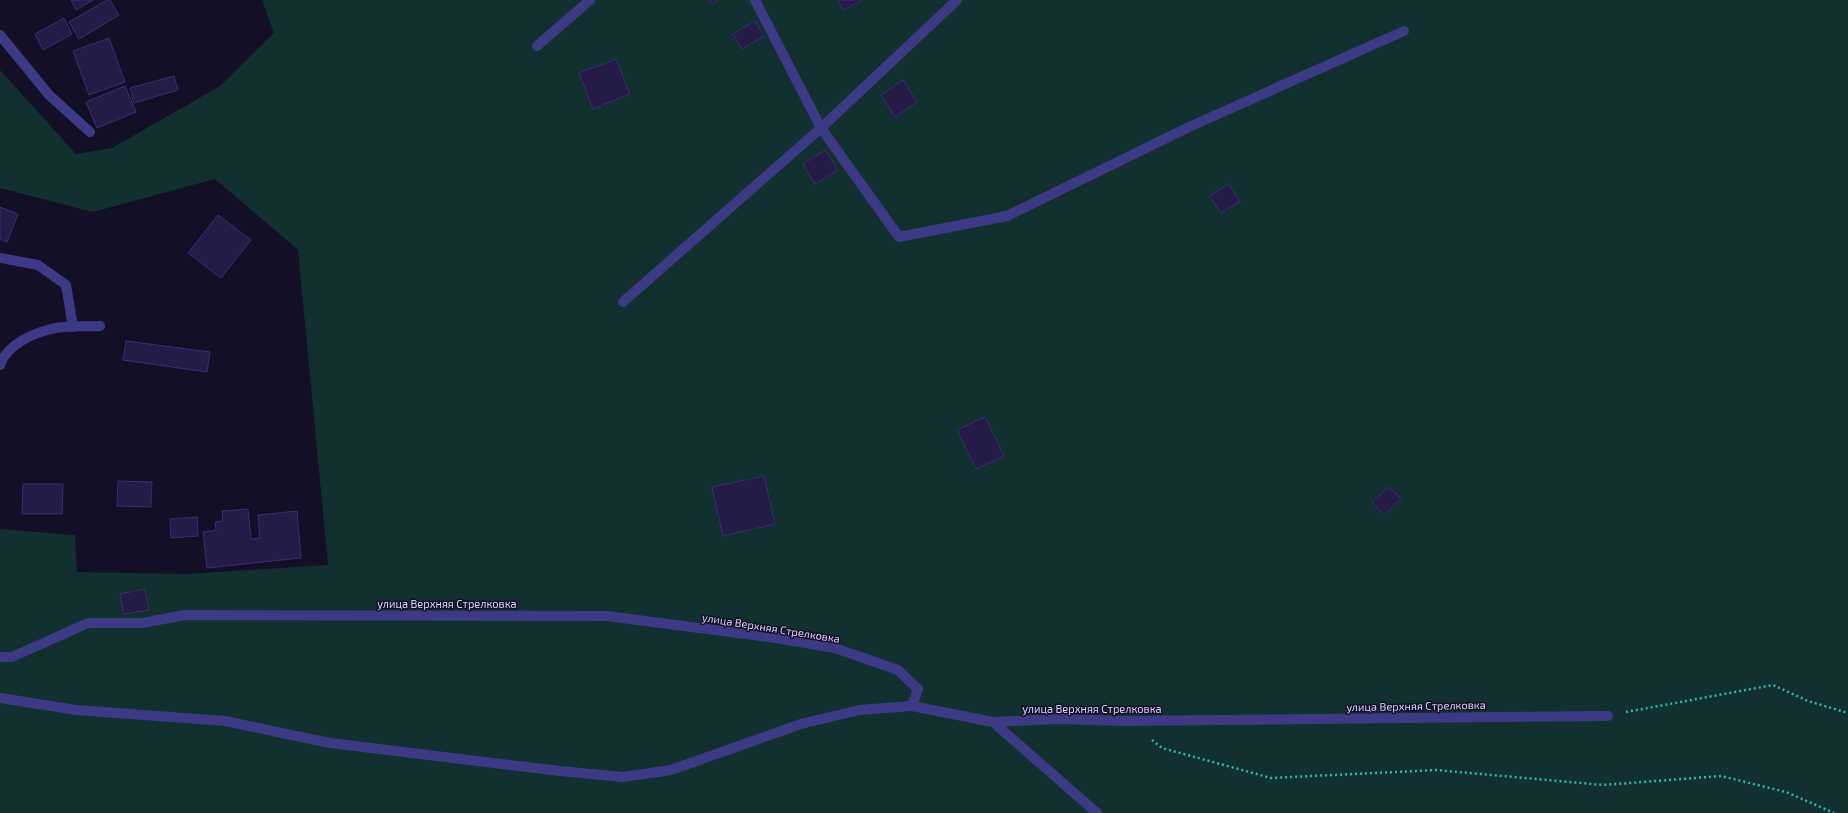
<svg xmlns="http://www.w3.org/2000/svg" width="1848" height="813" font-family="'Exo 2',sans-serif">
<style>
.green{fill:#12302f}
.building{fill:#241b47;stroke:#3b2d73}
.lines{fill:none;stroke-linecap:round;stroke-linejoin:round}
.path{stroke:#2fb8b0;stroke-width:2.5;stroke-dasharray:2 3;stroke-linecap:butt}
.lane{stroke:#3d3a85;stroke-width:10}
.street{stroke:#3d3a85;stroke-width:10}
.labels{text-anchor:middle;stroke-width:3;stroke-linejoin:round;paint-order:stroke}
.street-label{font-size:11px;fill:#d9d4ff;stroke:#130f26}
</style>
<rect width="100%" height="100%" fill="#130f26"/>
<path class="green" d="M 262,0 L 1848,0 L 1848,813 L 0,813 L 0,529 L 75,535 L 77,572 L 187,574 L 328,565 L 298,250 L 215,179 L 93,212 L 0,188 L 0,70 L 76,154 L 112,148 L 220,86 L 274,33 Z"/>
<g class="building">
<path d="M 71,0 L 93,0 L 76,10 Z"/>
<path d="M 107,0 L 110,0 L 119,15 L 79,39 L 69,22 Z"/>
<path d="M 709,0 L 719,0 L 711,4 Z"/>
<path d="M 838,0 L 863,0 L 843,10 Z"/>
<path d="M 64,18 L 72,34 L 43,50 L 35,34 Z"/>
<path d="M 755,21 L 764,36 L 742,49 L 733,34 Z"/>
<path d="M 109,38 L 125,82 L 89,95 L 73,51 Z"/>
<path d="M 616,59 L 630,94 L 593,109 L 579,73 Z"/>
<path d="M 174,76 L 178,90 L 134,103 L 130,88 Z"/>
<path d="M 903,80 L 917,102 L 895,117 L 881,95 Z"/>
<path d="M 125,86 L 136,112 L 97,128 L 86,102 Z"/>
<path d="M 825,150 L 838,170 L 815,184 L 803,164 Z"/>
<path d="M 1228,184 L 1240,201 L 1221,213 L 1210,196 Z"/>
<path d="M 0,207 L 18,214 L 7,242 L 0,239 Z"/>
<path d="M 218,215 L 251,240 L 221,278 L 188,253 Z"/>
<path d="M 126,341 L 210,352 L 207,372 L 123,360 Z"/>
<path d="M 985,417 L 1004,456 L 976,469 L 957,430 Z"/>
<path d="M 764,476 L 775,524 L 723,536 L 712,487 Z"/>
<path d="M 118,481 L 152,482 L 151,507 L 117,506 Z"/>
<path d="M 23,484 L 63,484 L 62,514 L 22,514 Z"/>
<path d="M 1389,487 L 1401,499 L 1384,515 L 1372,502 Z"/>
<path d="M 248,509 L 251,539 L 260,538 L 258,515 L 297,511 L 301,558 L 207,568 L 203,532 L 216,530 L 215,522 L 223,521 L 222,511 Z"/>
<path d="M 197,517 L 198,536 L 171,538 L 170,519 Z"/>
<path d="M 145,589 L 149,610 L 124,614 L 120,594 Z"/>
</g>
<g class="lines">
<g class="path">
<path d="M 1626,712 L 1773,685 L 1808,701 L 1848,713"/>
<path d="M 1152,740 L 1162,748 L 1271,778 L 1436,770 L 1603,785 L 1721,776 L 1786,792 L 1834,813"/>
</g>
<g class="lane">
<path d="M 537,46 L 590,0"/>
<path d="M 821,128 L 899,237 L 1007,216 L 1189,127 L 1404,31"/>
<path d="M 0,258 L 38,265 L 66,285 L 73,327"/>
<path d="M 623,302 L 821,128 L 957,0"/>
<path d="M 0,365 C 7,345 31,334 51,329 C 66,325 85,327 100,326"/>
<path d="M 993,722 L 1097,813"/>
</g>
<g class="street">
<path d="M 755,0 L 821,128"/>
<path d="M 0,35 L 49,95 L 90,132"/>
<path d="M 0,657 L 12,657 L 88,623 L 142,623 L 185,615 L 607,616 L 776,638 L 835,648 L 898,670 L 918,689 L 912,706 L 993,722 L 1057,719 L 1124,721 L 1608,716"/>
<path d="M 0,698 L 76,710 L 225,721 L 330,743 L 560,771 L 623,777 L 671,770 L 801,724 L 859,710 L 912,706"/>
</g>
</g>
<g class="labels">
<g class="street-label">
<text x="447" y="608">улица Верхняя Стрелковка</text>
<text transform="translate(771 628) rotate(9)" y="4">улица Верхняя Стрелковка</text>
<text transform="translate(1416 706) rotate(-1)" y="4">улица Верхняя Стрелковка</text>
<text x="1092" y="713">улица Верхняя Стрелковка</text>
</g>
</g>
</svg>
